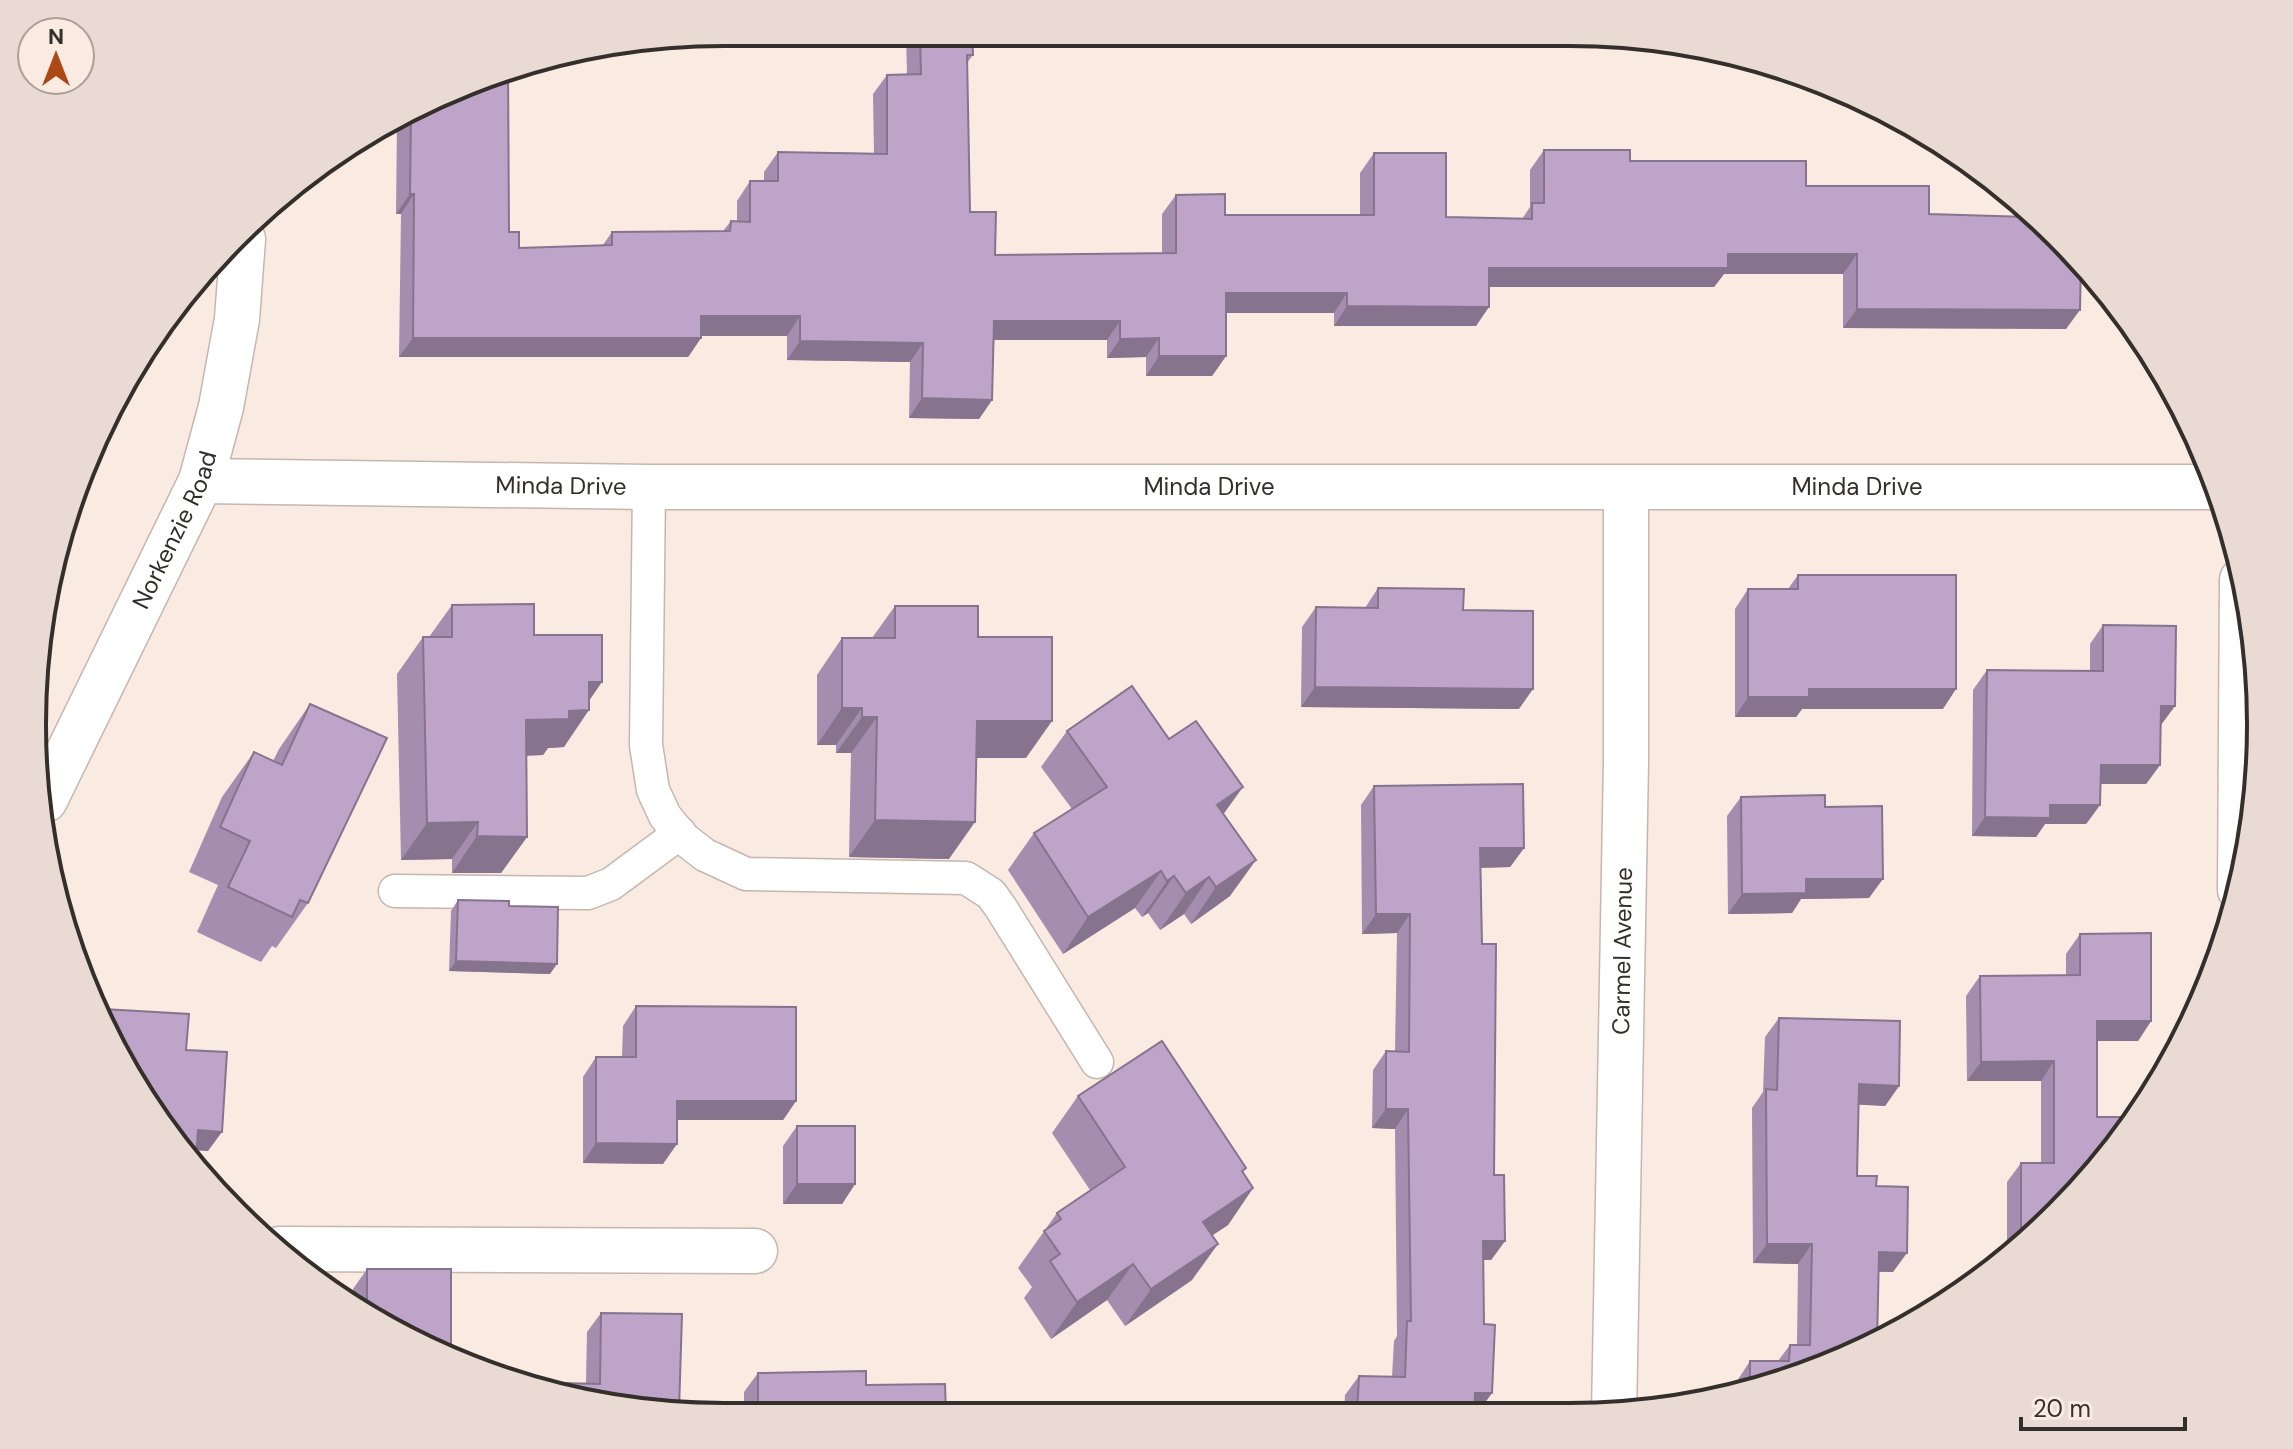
<svg xmlns="http://www.w3.org/2000/svg" width="2293" height="1449" font-family="'DM Sans',sans-serif">
<style>
.lines{fill:none;stroke-linecap:round;stroke-linejoin:round}
.service-casing{stroke:#c5b6af;stroke-width:35}
.minor-casing{stroke:#c5b6af;stroke-width:47}
.tertiary-casing{stroke:#c5b6af;stroke-width:47}
.service{stroke:#fff;stroke-width:32}
.minor{stroke:#fff;stroke-width:44}
.tertiary{stroke:#fff;stroke-width:44}
.wall{fill:#a48dae}
.shaded-wall{fill:#86738d}
.building{fill:#bfa4ca;stroke:#86738d;stroke-width:2}
.labels{text-anchor:middle;stroke-width:6;stroke-linejoin:round;paint-order:stroke}
.street-label{font-size:24px;fill:#352f2c;stroke:#f9eae2}
.rim{fill:none;stroke:#352f2c;stroke-width:4}
</style>
<rect width="100%" height="100%" fill="#f9eae2"/>
<g class="lines">
<g class="service-casing">
<g id="service">
<path d="M 649,487 L 646,745 L 653,790 L 665,816 L 683,838 L 705,855 L 746,874 L 966,878 L 991,894 L 1001,908 L 1097,1062"/>
<path d="M 395,891 L 588,893 L 611,884 L 680,833"/>
</g>
</g>
<g class="minor-casing">
<g id="minor">
<path id="s1" d="M 201,481 L 649,487 L 2217,487"/>
<path d="M 2240,890 L 2242,580"/>
<path d="M 279,1249 L 755,1251"/>
<path id="s2" d="M 1614,1415 L 1626,762 L 1626,488"/>
</g>
</g>
<g class="tertiary-casing">
<g id="tertiary">
<path id="s3" d="M 45,800 L 201,481 L 221,407 L 237,319 L 243,239"/>
</g>
</g>
<use href="#service" class="service"/>
<use href="#minor" class="minor"/>
<use href="#tertiary" class="tertiary"/>
</g>
<g class="wall">
<path d="M 906,33 L 972,34 L 973,55 L 967,63 L 970,212 L 995,255 L 1162,253 L 1162,214 L 1176,195 L 1225,215 L 1360,215 L 1360,173 L 1374,153 L 1446,217 L 1522,219 L 1530,207 L 1530,170 L 1544,150 L 1806,186 L 1929,214 L 2021,217 L 2026,209 L 2081,260 L 2066,329 L 1843,328 L 1843,274 L 1724,274 L 1714,287 L 1489,287 L 1476,326 L 1334,326 L 1334,313 L 1226,313 L 1226,356 L 1212,376 L 1146,376 L 1146,357 L 1107,358 L 1107,340 L 994,340 L 992,400 L 979,419 L 909,418 L 910,362 L 787,360 L 787,336 L 701,336 L 701,338 L 688,357 L 399,357 L 401,214 L 396,214 L 397,120 L 502,69 L 509,232 L 519,248 L 603,245 L 612,232 L 723,231 L 731,221 L 737,221 L 737,201 L 750,181 L 764,181 L 764,172 L 778,152 L 874,153 L 873,94 L 887,75 L 907,74 Z"/>
<path d="M 1798,575 L 1943,709 L 1802,709 L 1796,717 L 1735,717 L 1735,609 L 1748,589 L 1788,589 Z"/>
<path d="M 1378,588 L 1463,610 L 1519,709 L 1301,707 L 1302,627 L 1316,607 L 1365,608 Z"/>
<path d="M 452,605 L 534,635 L 589,700 L 564,747 L 548,748 L 543,755 L 526,756 L 527,837 L 501,873 L 452,873 L 452,859 L 401,860 L 397,674 L 423,637 L 429,637 Z"/>
<path d="M 895,606 L 978,637 L 1026,758 L 977,758 L 949,859 L 849,857 L 851,753 L 836,753 L 836,745 L 817,745 L 817,675 L 842,638 L 872,638 Z"/>
<path d="M 2103,625 L 2175,706 L 2160,725 L 2160,765 L 2146,784 L 2100,784 L 2100,805 L 2086,824 L 2045,824 L 2036,837 L 1972,836 L 1973,690 L 1987,670 L 2090,671 L 2090,644 Z"/>
<path d="M 310,704 L 308,903 L 276,948 L 272,946 L 261,962 L 197,932 L 218,885 L 189,872 L 222,797 L 254,752 L 273,761 L 279,749 Z"/>
<path d="M 1067,731 L 1223,814 L 1230,896 L 1191,924 L 1184,914 L 1160,930 L 1148,913 L 1142,917 L 1135,908 L 1063,954 L 1008,870 L 1034,833 L 1072,809 L 1041,767 Z"/>
<path d="M 1374,786 L 1524,848 L 1510,867 L 1481,868 L 1482,944 L 1494,1175 L 1505,1241 L 1491,1260 L 1484,1260 L 1484,1324 L 1492,1393 L 1478,1412 L 1475,1412 L 1474,1415 L 1344,1414 L 1345,1395 L 1359,1376 L 1392,1377 L 1394,1341 L 1397,1336 L 1395,1129 L 1372,1128 L 1373,1070 L 1386,1051 L 1395,1051 L 1397,933 L 1362,934 L 1361,805 Z"/>
<path d="M 1741,797 L 1825,807 L 1869,898 L 1801,899 L 1792,913 L 1728,914 L 1727,816 Z"/>
<path d="M 458,900 L 509,906 L 550,974 L 449,971 L 451,911 Z"/>
<path d="M 2080,934 L 2151,1021 L 2138,1041 L 2097,1041 L 2097,1117 L 2009,1255 L 2007,1255 L 2007,1182 L 2021,1163 L 2041,1163 L 2041,1081 L 1967,1081 L 1966,996 L 1980,976 L 2066,975 L 2066,954 Z"/>
<path d="M 636,1006 L 796,1101 L 783,1120 L 677,1120 L 663,1164 L 583,1163 L 583,1077 L 596,1057 L 622,1057 L 623,1026 Z"/>
<path d="M 1779,1018 L 1899,1086 L 1885,1106 L 1859,1104 L 1857,1176 L 1876,1186 L 1893,1272 L 1879,1272 L 1875,1345 L 1748,1393 L 1737,1395 L 1737,1381 L 1750,1361 L 1778,1361 L 1790,1345 L 1797,1345 L 1798,1264 L 1753,1263 L 1752,1108 L 1763,1092 L 1765,1037 Z"/>
<path d="M 1078,1096 L 1246,1168 L 1243,1172 L 1253,1188 L 1228,1225 L 1212,1235 L 1192,1280 L 1125,1326 L 1107,1300 L 1051,1339 L 1024,1298 L 1032,1287 L 1018,1268 L 1057,1213 L 1090,1190 L 1052,1133 Z"/>
<path d="M 797,1126 L 855,1184 L 842,1204 L 783,1204 L 783,1146 Z"/>
<path d="M 367,1269 L 451,1359 L 353,1303 L 353,1289 Z"/>
<path d="M 601,1313 L 635,1411 L 558,1391 L 563,1383 L 586,1383 L 587,1332 Z"/>
<path d="M 758,1373 L 866,1385 L 946,1412 L 744,1412 L 744,1392 Z"/>
</g>
<g class="shaded-wall">
<path d="M 410,194 L 414,194 L 401,214 L 396,214 Z"/>
<path d="M 1728,254 L 1857,254 L 1843,274 L 1724,274 L 1714,287 L 1476,287 L 1489,268 Z"/>
<path d="M 1226,293 L 1347,293 L 1334,313 L 1212,313 Z"/>
<path d="M 1347,306 L 1489,307 L 1476,326 L 1334,326 Z"/>
<path d="M 1857,309 L 2080,310 L 2066,329 L 1843,328 Z"/>
<path d="M 701,316 L 800,316 L 787,336 L 687,336 Z"/>
<path d="M 994,321 L 1120,321 L 1107,340 L 980,340 Z"/>
<path d="M 413,338 L 701,338 L 688,357 L 399,357 Z"/>
<path d="M 1159,338 L 1146,357 L 1107,358 L 1120,339 Z"/>
<path d="M 800,341 L 923,343 L 910,362 L 787,360 Z"/>
<path d="M 1159,356 L 1226,356 L 1212,376 L 1146,376 Z"/>
<path d="M 922,398 L 992,400 L 979,419 L 909,418 Z"/>
<path d="M 589,682 L 602,682 L 582,711 L 589,710 L 564,747 L 548,748 L 543,755 L 500,756 L 526,720 Z"/>
<path d="M 1315,687 L 1533,689 L 1519,709 L 1301,707 Z"/>
<path d="M 1809,689 L 1956,689 L 1943,709 L 1802,709 L 1796,717 L 1735,717 L 1748,697 Z"/>
<path d="M 2161,706 L 2175,706 L 2161,725 L 2147,725 Z"/>
<path d="M 842,708 L 862,708 L 836,745 L 817,745 Z"/>
<path d="M 862,717 L 877,717 L 851,753 L 836,753 Z"/>
<path d="M 977,721 L 1052,721 L 1026,758 L 952,758 Z"/>
<path d="M 2101,765 L 2160,765 L 2146,784 L 2087,784 Z"/>
<path d="M 1243,787 L 1217,823 L 1217,805 Z"/>
<path d="M 2050,805 L 2100,805 L 2086,824 L 2045,824 L 2036,837 L 1972,836 L 1985,817 Z"/>
<path d="M 875,820 L 975,822 L 949,859 L 849,857 Z"/>
<path d="M 478,822 L 452,859 L 401,860 L 427,823 Z"/>
<path d="M 477,836 L 527,837 L 501,873 L 452,873 Z"/>
<path d="M 1480,848 L 1524,848 L 1510,867 L 1467,868 Z"/>
<path d="M 1256,860 L 1230,896 L 1191,924 L 1216,887 Z"/>
<path d="M 1161,871 L 1135,908 L 1063,954 L 1088,917 Z"/>
<path d="M 1174,876 L 1148,913 L 1142,917 L 1167,881 Z"/>
<path d="M 1209,877 L 1184,914 L 1160,930 L 1186,893 Z"/>
<path d="M 1806,879 L 1883,879 L 1869,898 L 1801,899 L 1792,913 L 1728,914 L 1742,894 Z"/>
<path d="M 1376,914 L 1410,914 L 1397,933 L 1362,934 Z"/>
<path d="M 456,961 L 557,964 L 550,974 L 449,971 Z"/>
<path d="M 2097,1021 L 2151,1021 L 2138,1041 L 2083,1041 Z"/>
<path d="M 2054,1061 L 2041,1081 L 1967,1081 L 1981,1062 Z"/>
<path d="M 1859,1084 L 1899,1086 L 1885,1106 L 1846,1104 Z"/>
<path d="M 677,1101 L 796,1101 L 783,1120 L 663,1120 Z"/>
<path d="M 1386,1109 L 1408,1109 L 1395,1129 L 1372,1128 Z"/>
<path d="M 198,1130 L 222,1132 L 208,1151 L 187,1150 Z"/>
<path d="M 596,1143 L 677,1144 L 663,1164 L 583,1163 Z"/>
<path d="M 797,1184 L 855,1184 L 842,1204 L 783,1204 Z"/>
<path d="M 1253,1188 L 1228,1225 L 1177,1259 L 1203,1222 Z"/>
<path d="M 2021,1235 L 2029,1235 L 2009,1255 L 2007,1255 Z"/>
<path d="M 1483,1241 L 1505,1241 L 1491,1260 L 1470,1260 Z"/>
<path d="M 1218,1244 L 1192,1280 L 1125,1326 L 1151,1289 Z"/>
<path d="M 1767,1244 L 1812,1244 L 1798,1264 L 1753,1263 Z"/>
<path d="M 1879,1252 L 1907,1253 L 1893,1272 L 1865,1271 Z"/>
<path d="M 1133,1264 L 1107,1300 L 1051,1339 L 1077,1302 Z"/>
<path d="M 1475,1393 L 1492,1393 L 1478,1412 L 1462,1412 Z"/>
</g>
<g class="building">
<path d="M 920,33 L 972,34 L 973,55 L 967,55 L 970,212 L 996,212 L 995,255 L 1176,253 L 1176,195 L 1225,194 L 1225,215 L 1374,215 L 1374,153 L 1446,153 L 1446,217 L 1532,219 L 1532,203 L 1544,203 L 1544,150 L 1630,150 L 1630,161 L 1806,161 L 1806,186 L 1929,186 L 1929,214 L 2028,217 L 2028,210 L 2081,260 L 2080,310 L 1857,309 L 1857,254 L 1728,254 L 1728,268 L 1489,268 L 1489,307 L 1347,306 L 1347,293 L 1226,293 L 1226,356 L 1159,356 L 1159,338 L 1120,339 L 1120,321 L 994,321 L 992,400 L 922,398 L 923,343 L 800,341 L 800,316 L 701,316 L 701,338 L 413,338 L 414,194 L 410,194 L 411,114 L 502,69 L 508,68 L 509,232 L 519,232 L 519,248 L 612,245 L 612,232 L 730,231 L 731,221 L 750,222 L 750,181 L 778,181 L 778,152 L 887,154 L 887,75 L 921,74 Z"/>
<path d="M 1798,575 L 1956,575 L 1956,689 L 1809,689 L 1809,697 L 1748,697 L 1748,589 L 1798,589 Z"/>
<path d="M 1378,588 L 1464,589 L 1463,610 L 1533,611 L 1533,689 L 1315,687 L 1316,607 L 1378,608 Z"/>
<path d="M 534,604 L 534,635 L 602,635 L 602,682 L 589,682 L 589,710 L 569,711 L 569,719 L 526,720 L 527,837 L 477,836 L 478,822 L 427,823 L 423,637 L 452,637 L 452,605 Z"/>
<path d="M 895,606 L 978,606 L 978,637 L 1052,637 L 1052,721 L 977,721 L 975,822 L 875,820 L 877,717 L 862,717 L 862,708 L 842,708 L 842,638 L 895,638 Z"/>
<path d="M 2103,625 L 2176,626 L 2175,706 L 2161,706 L 2160,765 L 2101,765 L 2100,805 L 2050,805 L 2050,818 L 1985,817 L 1987,670 L 2103,671 Z"/>
<path d="M 1132,686 L 1169,739 L 1196,721 L 1213,745 L 1243,787 L 1217,805 L 1256,860 L 1216,887 L 1209,877 L 1186,893 L 1174,876 L 1167,881 L 1161,871 L 1088,917 L 1034,833 L 1107,787 L 1067,731 Z"/>
<path d="M 310,704 L 387,738 L 308,903 L 300,900 L 292,917 L 228,887 L 250,841 L 220,827 L 254,752 L 282,765 Z"/>
<path d="M 1523,784 L 1524,848 L 1480,848 L 1482,944 L 1496,944 L 1494,1175 L 1504,1175 L 1505,1241 L 1483,1241 L 1484,1324 L 1495,1325 L 1492,1393 L 1475,1393 L 1474,1415 L 1357,1414 L 1359,1376 L 1405,1377 L 1407,1321 L 1411,1321 L 1408,1109 L 1386,1109 L 1386,1051 L 1409,1052 L 1410,914 L 1376,914 L 1374,786 Z"/>
<path d="M 1825,795 L 1825,807 L 1882,806 L 1883,879 L 1806,879 L 1806,893 L 1742,894 L 1741,797 Z"/>
<path d="M 458,900 L 509,901 L 509,906 L 558,907 L 557,964 L 456,961 Z"/>
<path d="M 2151,933 L 2151,1021 L 2097,1021 L 2097,1117 L 2132,1117 L 2132,1124 L 2118,1146 L 2029,1235 L 2021,1235 L 2021,1163 L 2054,1163 L 2054,1061 L 1981,1062 L 1980,976 L 2080,975 L 2080,934 Z"/>
<path d="M 636,1006 L 796,1007 L 796,1101 L 677,1101 L 677,1144 L 596,1143 L 596,1057 L 636,1057 Z"/>
<path d="M 103,1009 L 189,1014 L 186,1050 L 227,1052 L 222,1132 L 198,1130 L 196,1159 L 148,1109 Z"/>
<path d="M 1779,1018 L 1900,1021 L 1899,1086 L 1859,1084 L 1857,1176 L 1877,1176 L 1876,1186 L 1908,1187 L 1907,1253 L 1879,1252 L 1877,1344 L 1750,1393 L 1750,1361 L 1789,1361 L 1790,1345 L 1810,1345 L 1812,1244 L 1767,1244 L 1766,1089 L 1777,1090 Z"/>
<path d="M 1162,1041 L 1246,1168 L 1242,1171 L 1253,1188 L 1203,1222 L 1218,1244 L 1151,1289 L 1133,1264 L 1077,1302 L 1050,1261 L 1060,1254 L 1044,1231 L 1061,1219 L 1057,1213 L 1125,1167 L 1078,1096 Z"/>
<rect x="797" y="1126" width="58" height="58"/>
<path d="M 367,1269 L 451,1269 L 451,1359 L 367,1311 Z"/>
<path d="M 601,1313 L 682,1314 L 679,1411 L 635,1411 L 563,1392 L 563,1383 L 600,1384 Z"/>
<path d="M 866,1371 L 866,1385 L 945,1384 L 946,1412 L 758,1412 L 758,1373 Z"/>
</g>
<g class="labels">
<g class="street-label">
<text dy="8" stroke="none"><textPath href="#s1" startOffset="360">Minda Drive</textPath></text>
<text dy="8" stroke="none"><textPath href="#s1" startOffset="1008">Minda Drive</textPath></text>
<text dy="8" stroke="none"><textPath href="#s1" startOffset="1656">Minda Drive</textPath></text>
<text dy="8" stroke="none"><textPath href="#s3" startOffset="300">Norkenzie Road</textPath></text>
<text dy="8" stroke="none"><textPath href="#s2" startOffset="464">Carmel Avenue</textPath></text>
</g>
</g>
<path d="M0 0H2293V1449H0ZM724 46H1569A678 678 0 0 1 2247 724V725A678 678 0 0 1 1569 1403H724A678 678 0 0 1 46 725V724A678 678 0 0 1 724 46Z" fill="#e9dbd3" fill-rule="evenodd"/>
<path class="rim" d="M724 46H1569A678 678 0 0 1 2247 724V725A678 678 0 0 1 1569 1403H724A678 678 0 0 1 46 725V724A678 678 0 0 1 724 46Z"/>
<g transform="translate(56 56)"><circle r="38" fill="#f9eae2" stroke="#ab9f99" stroke-width="2"/>
<path d="M0-6L14 30L0 20L-14 30Z" fill="#ac4814"/>
<text y="-12" font-size="22" font-weight="bold" text-anchor="middle" fill="#352f2c">N</text>
</g>
<path d="M2021 1417v12h164v-12" fill="none" stroke="#352f2c" stroke-width="4"/>
<text x="2033" y="1417" font-size="24" fill="#352f2c" stroke="#f9eae2" stroke-width="6" paint-order="stroke">20 m</text>
</svg>
